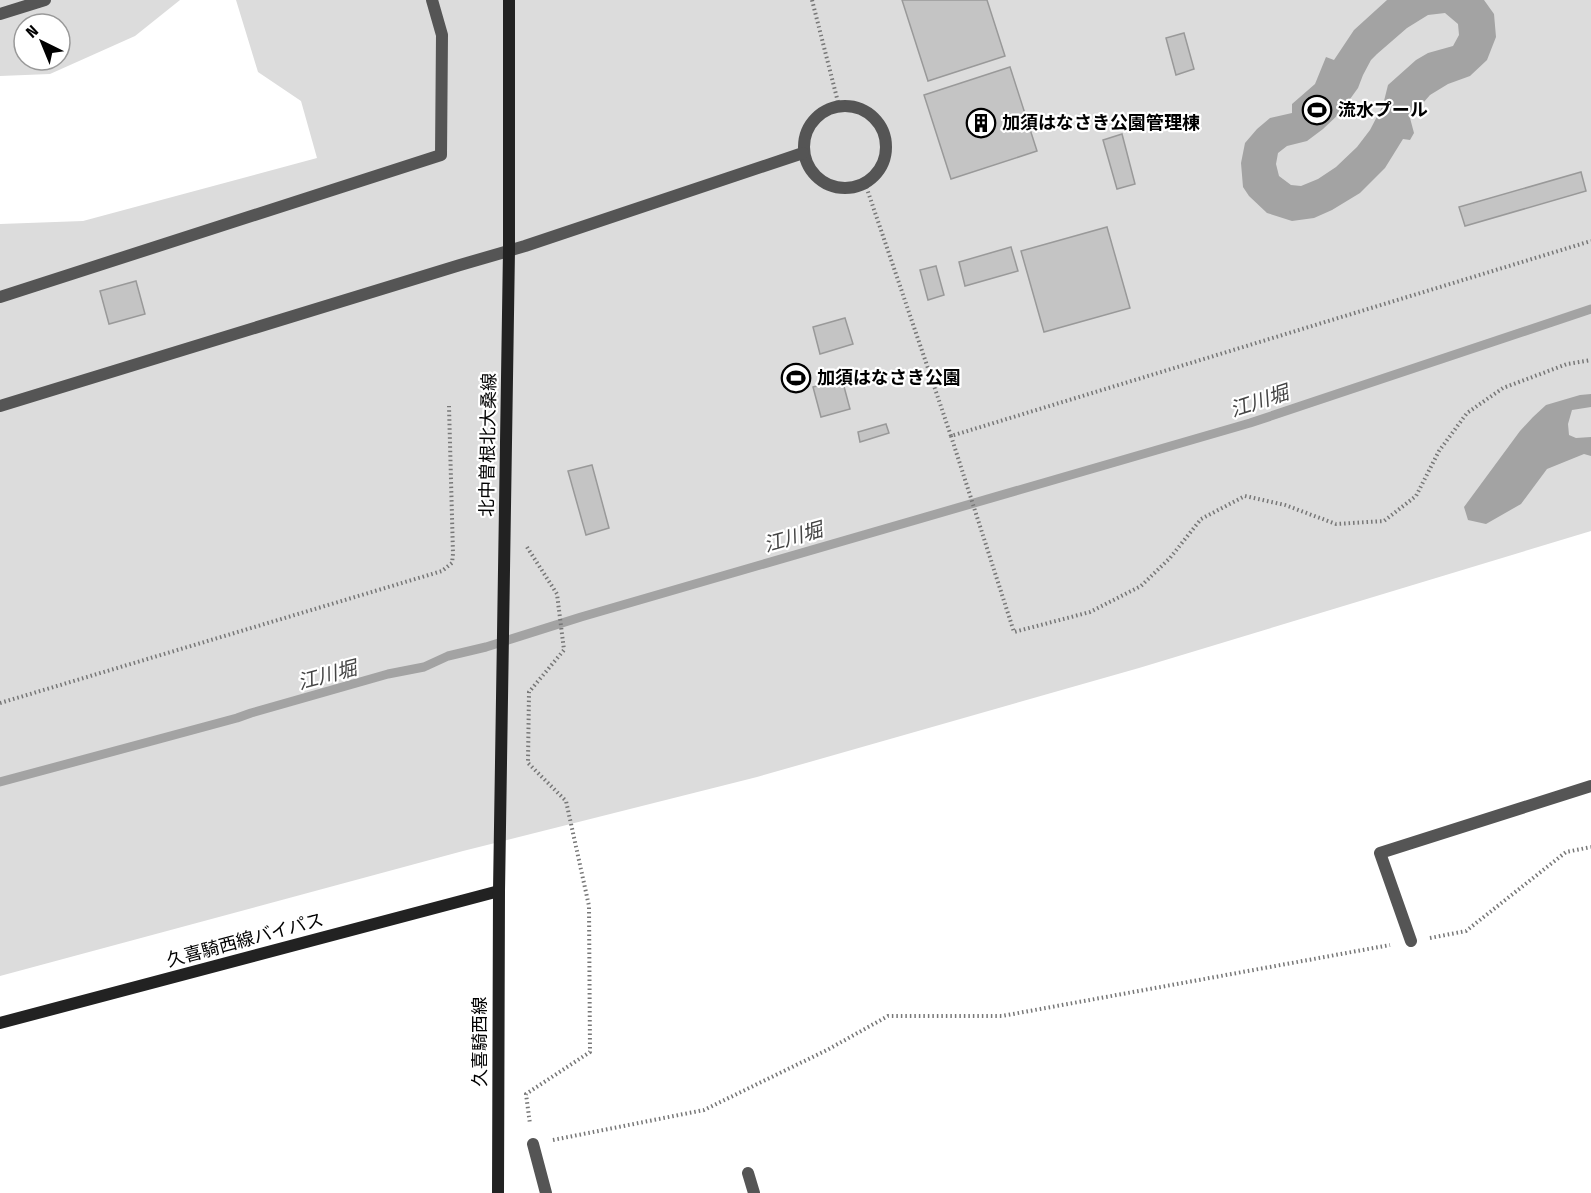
<svg xmlns="http://www.w3.org/2000/svg" width="1591" height="1193" font-family="'Fira Sans Condensed','Noto Sans JP',sans-serif">
<style>
.green{fill:#dcdcdc;fill-rule:evenodd}
.water{fill:#a3a3a3;fill-rule:evenodd}
.lines{fill:none;stroke-linecap:round;stroke-linejoin:round}
.stream{stroke:#a3a3a3;stroke-width:9}
.building{fill:#c4c4c4;stroke:#999;stroke-width:1.5}
.path{stroke:#777;stroke-width:4;stroke-dasharray:1.5 3;stroke-linecap:butt}
.service{stroke:#555;stroke-width:12}
.pedestrian{stroke:#555;stroke-width:12}
.minor{stroke:#555;stroke-width:12}
.secondary{stroke:#222;stroke-width:12}
.labels{text-anchor:middle;stroke-width:4.5;stroke-linejoin:round;paint-order:stroke}
.poi-label{font-size:18px;font-weight:bold;fill:#000;stroke:#fff;text-anchor:start}
.street-label{font-size:18px;fill:#000;stroke:#fff}
.water-label{font-size:20px;font-style:italic;fill:#444;stroke:#fff}
</style>
<rect width="100%" height="100%" fill="#fff"/>
<g class="green">
<path d="M 0,0 L 180,0 L 135,36 L 50,74 L 0,76 ZM 24,24 L 60,24 L 60,60 L 24,60 Z"/>
<path d="M 236,0 L 1591,0 L 1591,531 L 1139,668 L 757,777 L 463,851 L 0,976 L 0,224 L 83,221 L 317,158 L 301,101 L 258,72 Z"/>
</g>
<g class="water">
<path d="M 1387,0 L 1484,0 L 1494,14 L 1496,37 L 1487,60 L 1470,76 L 1448,84 L 1430,95 L 1410,118 L 1414,133 L 1410,140 L 1403,139 L 1385,168 L 1360,193 L 1332,210 L 1314,218 L 1292,221 L 1267,213 L 1249,196 L 1243,187 L 1241,163 L 1245,143 L 1257,129 L 1270,118 L 1292,113 L 1292,104 L 1315,84 L 1326,57 L 1334,60 L 1354,30 ZM 1445,13 L 1458,24 L 1459,35 L 1453,46 L 1428,53 L 1416,60 L 1388,85 L 1383,105 L 1370,130 L 1357,147 L 1336,167 L 1318,179 L 1301,186 L 1291,185 L 1279,176 L 1276,164 L 1278,153 L 1287,146 L 1307,141 L 1323,129 L 1340,113 L 1358,88 L 1363,75 L 1371,60 L 1377,54 L 1407,28 L 1428,15 Z"/>
<path d="M 1591,394 L 1591,407 L 1572,410 L 1568,424 L 1569,435 L 1576,438 L 1591,437 L 1591,456 L 1584,454 L 1547,469 L 1521,504 L 1486,524 L 1468,520 L 1464,507 L 1520,431 L 1533,417 L 1546,405 L 1580,395 Z"/>
</g>
<g class="lines">
<path class="stream" d="M 0,782 L 237,718 L 251,713 L 388,674 L 424,667 L 448,656 L 486,647 L 581,617 L 1250,423 L 1591,309"/>
</g>
<g class="building">
<path d="M 902,0 L 987,0 L 1005,56 L 928,81 Z"/>
<path d="M 1184,33 L 1194,69 L 1176,75 L 1166,38 Z"/>
<path d="M 1010,67 L 1037,151 L 951,179 L 924,95 Z"/>
<path d="M 1122,134 L 1135,184 L 1117,189 L 1103,140 Z"/>
<path d="M 1581,172 L 1586,191 L 1465,226 L 1459,207 Z"/>
<path d="M 1107,227 L 1130,308 L 1044,332 L 1021,251 Z"/>
<path d="M 1011,247 L 1018,271 L 965,286 L 959,262 Z"/>
<path d="M 936,266 L 944,295 L 928,300 L 920,270 Z"/>
<path d="M 136,281 L 145,314 L 109,324 L 100,291 Z"/>
<path d="M 845,318 L 853,344 L 820,354 L 813,327 Z"/>
<path d="M 842,379 L 850,409 L 821,417 L 813,387 Z"/>
<path d="M 886,424 L 889,433 L 860,442 L 858,432 Z"/>
<path d="M 592,465 L 609,528 L 586,535 L 568,471 Z"/>
</g>
<g class="lines">
<g class="path">
<path d="M 812,0 L 839,106"/>
<path d="M 865,183 L 951,436 L 1591,241"/>
<path d="M 951,436 L 1014,632 L 1090,612 L 1141,586 L 1170,558 L 1201,519 L 1245,496 L 1285,505 L 1336,524 L 1384,521 L 1416,496 L 1439,451 L 1467,413 L 1503,388 L 1567,364 L 1591,360"/>
<path d="M 527,547 L 557,594 L 564,650 L 529,692 L 528,763 L 566,801 L 589,906 L 590,1052 L 526,1094 L 530,1124"/>
<path d="M 0,703 L 442,571 L 452,563 L 453,554 L 449,406"/>
<path d="M 1430,938 L 1466,931 L 1566,852 L 1591,847"/>
<path d="M 553,1140 L 704,1110 L 827,1050 L 888,1016 L 1002,1016 L 1390,945"/>
</g>
<g class="service">
<path d="M 0,14 L 45,0"/>
<path d="M 0,297 L 441,155 L 442,35 L 432,0"/>
</g>
<g class="pedestrian">
<circle cx="845" cy="147" r="41"/>
<path d="M 0,406 L 460,265 L 525,246 L 803,153"/>
</g>
<g class="minor">
<path d="M 1411,941 L 1380,853 L 1591,786"/>
<path d="M 533,1144 L 546,1193"/>
<path d="M 748,1173 L 754,1193"/>
</g>
<g class="secondary">
<path d="M 0,1023 L 499,891"/>
<path d="M 498,1193 L 499,891 L 509,250 L 509,0"/>
</g>
</g>
<defs>
<g id="stadium-ring" transform="scale(1.5)"><circle r="9.5" fill="#fff" stroke="#000" stroke-width="1.5"/><path d="M0-5a6.5 5 0 1 0 0 10a6.5 5 0 1 0 0-10ZM-3.5-1.8h7v3.6h-7Z" fill="#000"/></g>
<g id="building-ring" transform="scale(1.5)"><circle r="9.5" fill="#fff" stroke="#000" stroke-width="1.5"/><path d="M-4-6H4V6H1V3H-1V6H-4ZM-2.5-4.3h1.7v1.8h-1.7ZM.8-4.3h1.7v1.8H.8ZM-2.5-1h1.7V.8h-1.7ZM.8-1h1.7V.8H.8Z" fill="#000"/></g>
</defs>
<g fill-rule="evenodd">
<use href="#stadium-ring" x="1317" y="110"/>
<use href="#building-ring" x="981" y="123"/>
<use href="#stadium-ring" x="796" y="378"/>
</g>
<g class="labels">
<g class="poi-label">
<text x="1338" y="116">流水プール</text>
<text x="1002" y="129">加須はなさき公園管理棟</text>
<text x="817" y="384">加須はなさき公園</text>
</g>
<g class="street-label">
<text transform="translate(488 445) rotate(-89)" y="6">北中曽根北大桑線</text>
<text transform="translate(245 940) rotate(-15)" y="6">久喜騎西線バイパス</text>
<text transform="translate(480 1042) rotate(-90)" y="6">久喜騎西線</text>
</g>
<g class="water-label">
<text transform="translate(1259 401) rotate(-18)" y="7">江川堀</text>
<text transform="translate(793 537) rotate(-16)" y="7">江川堀</text>
<text transform="translate(327 675) rotate(-15)" y="7">江川堀</text>
</g>
</g>
<g transform="translate(42 42) rotate(317)"><circle r="28" fill="#ffffff" stroke="#999999" stroke-width="1.5"/>
<path d="M0-4.5L10 22L0 15L-10 22Z" fill="#000000"/>
<text y="-9" font-size="16" font-weight="bold" text-anchor="middle" fill="#000000">N</text>
</g>
</svg>
